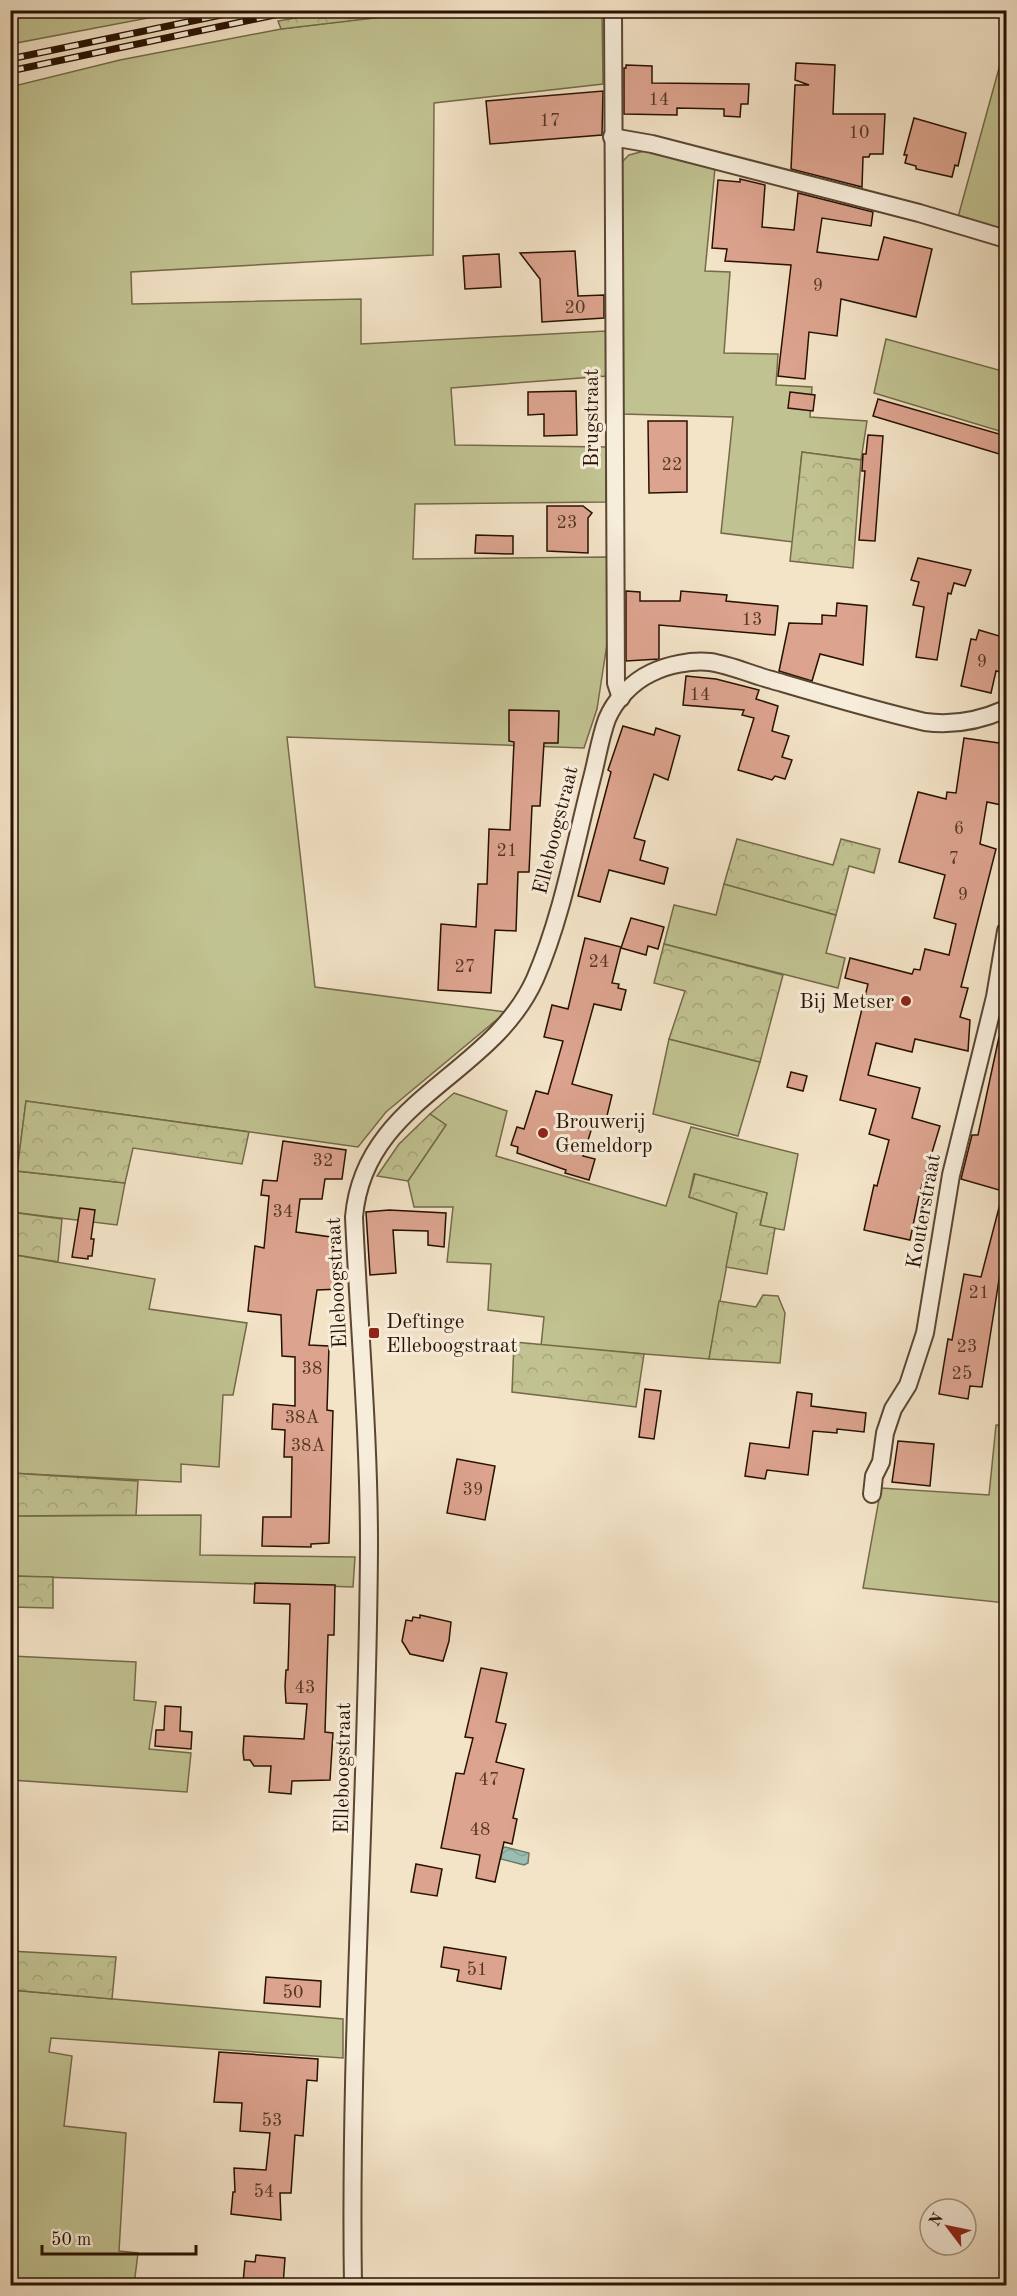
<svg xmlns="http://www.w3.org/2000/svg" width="1017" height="2296" font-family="'Old Standard TT',serif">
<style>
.green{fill:#c1c291;stroke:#746a48;stroke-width:1.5}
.forest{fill:url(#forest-crowns);stroke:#746a48;stroke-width:1.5}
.water{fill:url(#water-waves);stroke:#6d796c;stroke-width:1.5}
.building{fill:#dca38e;stroke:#281100;stroke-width:1.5}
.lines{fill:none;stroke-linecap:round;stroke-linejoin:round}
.street-casing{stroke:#5b4632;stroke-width:20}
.street{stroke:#f7eddb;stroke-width:16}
.rail-casing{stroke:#281100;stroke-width:7}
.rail{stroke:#f7eddb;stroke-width:4.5;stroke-dasharray:14;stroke-linecap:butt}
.poi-dot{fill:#8f2418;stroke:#f7eddb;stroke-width:2}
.labels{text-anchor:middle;stroke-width:6;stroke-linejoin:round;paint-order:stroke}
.number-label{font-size:18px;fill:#553624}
.street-label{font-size:21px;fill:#281100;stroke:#f7eddb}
.poi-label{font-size:21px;fill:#281100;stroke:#f7eddb;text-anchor:start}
</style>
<defs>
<pattern id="forest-crowns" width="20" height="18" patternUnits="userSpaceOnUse" patternTransform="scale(1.5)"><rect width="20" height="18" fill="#c1c291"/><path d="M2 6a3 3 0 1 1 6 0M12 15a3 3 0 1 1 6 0" fill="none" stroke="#a6a67b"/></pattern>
<pattern id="water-waves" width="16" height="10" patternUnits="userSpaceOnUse" patternTransform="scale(1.5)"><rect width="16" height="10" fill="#9bbeb4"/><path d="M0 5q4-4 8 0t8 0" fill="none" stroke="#86a299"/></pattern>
</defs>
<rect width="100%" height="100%" fill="#f3e3c7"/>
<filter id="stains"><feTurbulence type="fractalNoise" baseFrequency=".00333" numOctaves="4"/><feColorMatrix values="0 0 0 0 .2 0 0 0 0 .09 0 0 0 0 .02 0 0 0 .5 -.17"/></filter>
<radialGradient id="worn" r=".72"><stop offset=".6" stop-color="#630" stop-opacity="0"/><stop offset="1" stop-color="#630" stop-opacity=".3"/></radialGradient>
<g class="green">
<path d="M 11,10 L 185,10 L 185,11 L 11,44 Z"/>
<path d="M 434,10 L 602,11 L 603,84 L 434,103 L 433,255 L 131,272 L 132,304 L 361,299 L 361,344 L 606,331 L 607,376 L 451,388 L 455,445 L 607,447 L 606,502 L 415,504 L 413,559 L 607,557 L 607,644 L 597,709 L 584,748 L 287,737 L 315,987 L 506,1012 L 386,1112 L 358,1147 L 26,1101 L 17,1171 L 125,1183 L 117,1225 L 11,1212 L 10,87 L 120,60 L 281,29 Z"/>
<path d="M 1006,43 L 1006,230 L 958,217 Z"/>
<path d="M 648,150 L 715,168 L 705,271 L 730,272 L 724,353 L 778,354 L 776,385 L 812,387 L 810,417 L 867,421 L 861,460 L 802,452 L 793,542 L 721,533 L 733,417 L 622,414 L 621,163 L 629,155 Z"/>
<path d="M 886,339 L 1006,372 L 1006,433 L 874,393 Z"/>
<path d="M 724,884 L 836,915 L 826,953 L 845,958 L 838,988 L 664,944 L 674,905 L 716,915 Z"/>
<path d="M 669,1039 L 760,1062 L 738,1136 L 653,1114 Z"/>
<path d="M 454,1093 L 507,1111 L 496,1156 L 666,1206 L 691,1127 L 798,1154 L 784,1230 L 760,1226 L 767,1193 L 694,1174 L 689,1197 L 737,1212 L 709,1359 L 541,1346 L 544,1317 L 488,1310 L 491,1264 L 447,1262 L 453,1207 L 414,1207 L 408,1181 L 446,1125 L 430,1114 Z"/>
<path d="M 10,1254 L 155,1279 L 149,1309 L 247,1323 L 233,1395 L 223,1395 L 219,1467 L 181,1464 L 181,1482 L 11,1473 Z"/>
<path d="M 996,1425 L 1006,1426 L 1006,1603 L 863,1588 L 881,1488 L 989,1495 Z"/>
<path d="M 201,1515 L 200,1555 L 355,1557 L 353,1587 L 11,1576 L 11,1516 Z"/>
<path d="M 11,1656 L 136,1662 L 134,1700 L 156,1702 L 149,1749 L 191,1753 L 187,1792 L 11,1780 Z"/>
<path d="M 11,1990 L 343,2019 L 343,2058 L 51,2038 L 49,2052 L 72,2056 L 64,2126 L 126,2133 L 119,2251 L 138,2253 L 134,2285 L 12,2285 Z"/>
</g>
<g class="forest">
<path d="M 334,11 L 334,10 L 434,11 L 281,29 L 278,21 Z"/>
<path d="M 802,452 L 861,460 L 853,568 L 790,561 Z"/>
<path d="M 737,839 L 833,865 L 841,839 L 880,849 L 874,873 L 849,866 L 836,915 L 724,884 Z"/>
<path d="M 664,944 L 783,975 L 760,1062 L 669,1039 L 685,991 L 654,983 Z"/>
<path d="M 26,1101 L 249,1132 L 242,1164 L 133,1148 L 125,1183 L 17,1171 Z"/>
<path d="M 430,1114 L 446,1125 L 408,1181 L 377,1176 L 399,1144 Z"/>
<path d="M 695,1174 L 767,1193 L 760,1225 L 775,1228 L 767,1274 L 726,1267 L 737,1213 L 689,1197 Z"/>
<path d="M 10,1212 L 62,1219 L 58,1262 L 11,1254 Z"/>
<path d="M 763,1295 L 778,1296 L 785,1313 L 780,1363 L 709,1359 L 719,1301 L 756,1307 Z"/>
<path d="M 514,1342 L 644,1354 L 636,1407 L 512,1392 Z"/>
<path d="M 10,1473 L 138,1481 L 136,1515 L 11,1516 Z"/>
<path d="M 11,1576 L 53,1577 L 53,1608 L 11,1607 Z"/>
<path d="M 10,1951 L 116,1957 L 112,1999 L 11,1990 Z"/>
</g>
<path class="water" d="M 505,1847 L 529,1853 L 528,1863 L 524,1865 L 501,1859 L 502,1849 Z"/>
<g class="building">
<path d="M 796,63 L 835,65 L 833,114 L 885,114 L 883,154 L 870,154 L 869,157 L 863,157 L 862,187 L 791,169 L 795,85 L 809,85 L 795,80 Z"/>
<path d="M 626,65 L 652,66 L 652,83 L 749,84 L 748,104 L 741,104 L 740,117 L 724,116 L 724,109 L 677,108 L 677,115 L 624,114 L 624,68 L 626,68 Z"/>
<path d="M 603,91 L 602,135 L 490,144 L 486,101 Z"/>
<path d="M 914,118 L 966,133 L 958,166 L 955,165 L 952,177 L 916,169 L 916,166 L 905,163 L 907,155 L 904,155 Z"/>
<path d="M 740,179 L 765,185 L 762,227 L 794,230 L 798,193 L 873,212 L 871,226 L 822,218 L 817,252 L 878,260 L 884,237 L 932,249 L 916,317 L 841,299 L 837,336 L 809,332 L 805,379 L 778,376 L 791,265 L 725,261 L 727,249 L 712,248 L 718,180 L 740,182 Z"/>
<path d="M 575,251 L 578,296 L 604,295 L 604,318 L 542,322 L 540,279 L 520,253 Z"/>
<path d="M 499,254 L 501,287 L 465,289 L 463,256 Z"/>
<path d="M 576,391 L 577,435 L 544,436 L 544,414 L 528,415 L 528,392 Z"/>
<path d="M 790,392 L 815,395 L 813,411 L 788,408 Z"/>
<path d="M 878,399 L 1006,436 L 1006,456 L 873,416 Z"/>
<path d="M 648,421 L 687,421 L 687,492 L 649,493 Z"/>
<path d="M 868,435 L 883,436 L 875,541 L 859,540 L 865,471 L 862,471 L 863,454 L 866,454 Z"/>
<path d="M 547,506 L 583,506 L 592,513 L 588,518 L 588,553 L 547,551 Z"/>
<path d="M 476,535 L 513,536 L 513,554 L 475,553 Z"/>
<path d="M 918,558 L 971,570 L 965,586 L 954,583 L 951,594 L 948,593 L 937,660 L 916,657 L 924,607 L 913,605 L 919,582 L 911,580 Z"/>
<path d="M 626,591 L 640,592 L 640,601 L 680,601 L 681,591 L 727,595 L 726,601 L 778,606 L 775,635 L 659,625 L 659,659 L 626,661 Z"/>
<path d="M 837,603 L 867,606 L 863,665 L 820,654 L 812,681 L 779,671 L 789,623 L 822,624 L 822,615 L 836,616 Z"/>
<path d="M 979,630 L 1006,638 L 1006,673 L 996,671 L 991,693 L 961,686 L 971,639 L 976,640 Z"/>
<path d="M 686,676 L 716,679 L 759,690 L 756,699 L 778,706 L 772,731 L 789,736 L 782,757 L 792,760 L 785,779 L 775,776 L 772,780 L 738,770 L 754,718 L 742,715 L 744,710 L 683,705 Z"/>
<path d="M 509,710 L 559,711 L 558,743 L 544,743 L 540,806 L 532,806 L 529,872 L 518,872 L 516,931 L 495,930 L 491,993 L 438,990 L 441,924 L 476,927 L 478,884 L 487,884 L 489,829 L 510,830 L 514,742 L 509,741 Z"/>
<path d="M 623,726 L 654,735 L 656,728 L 680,736 L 668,780 L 654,774 L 634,838 L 645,841 L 640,860 L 668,868 L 664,884 L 609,870 L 600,902 L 578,896 L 611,772 L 608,770 Z"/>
<path d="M 964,738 L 1006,744 L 1006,806 L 987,802 L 980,844 L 996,849 L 961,987 L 968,988 L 960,1017 L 970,1020 L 968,1051 L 915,1039 L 912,1052 L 876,1043 L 868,1075 L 920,1088 L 912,1118 L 940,1126 L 920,1192 L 910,1240 L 864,1230 L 874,1185 L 877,1186 L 889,1140 L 869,1134 L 876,1109 L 840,1100 L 868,984 L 845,978 L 850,958 L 912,974 L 914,969 L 920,970 L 925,949 L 949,955 L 956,924 L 934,918 L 945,875 L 899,862 L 918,792 L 946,799 L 947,792 L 956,793 Z"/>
<path d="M 631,918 L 664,927 L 658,949 L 648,946 L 646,955 L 621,948 Z"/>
<path d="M 585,938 L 621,947 L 612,983 L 619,984 L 618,988 L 626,990 L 621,1010 L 594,1004 L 572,1084 L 612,1095 L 606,1120 L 595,1118 L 583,1156 L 595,1159 L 589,1180 L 565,1173 L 566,1170 L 517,1153 L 518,1147 L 511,1145 L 517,1127 L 524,1129 L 536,1091 L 548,1094 L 563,1041 L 544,1037 L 552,1005 L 568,1009 Z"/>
<path d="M 999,1037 L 1006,1037 L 1006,1192 L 961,1179 L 972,1135 L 978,1135 Z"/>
<path d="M 791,1072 L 807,1076 L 803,1091 L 787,1087 Z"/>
<path d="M 283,1141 L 346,1150 L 342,1179 L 325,1179 L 322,1199 L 300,1199 L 296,1232 L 338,1238 L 340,1289 L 317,1290 L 309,1345 L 329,1346 L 327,1410 L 333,1411 L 329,1543 L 311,1544 L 311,1547 L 262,1546 L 263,1517 L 291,1517 L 292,1457 L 284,1457 L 285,1430 L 272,1429 L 273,1404 L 295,1406 L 295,1357 L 282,1356 L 281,1315 L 248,1311 L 255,1246 L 264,1248 L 269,1196 L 261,1195 L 263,1180 L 277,1181 Z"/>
<path d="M 1001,1200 L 1006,1200 L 1006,1262 L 1002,1261 L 982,1387 L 970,1386 L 968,1399 L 939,1394 L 948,1339 L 952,1340 L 964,1274 L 981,1277 Z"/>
<path d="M 80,1208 L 95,1210 L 91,1239 L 94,1239 L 92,1256 L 88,1256 L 88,1259 L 72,1257 Z"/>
<path d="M 389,1210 L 446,1213 L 444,1247 L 428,1245 L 428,1231 L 393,1230 L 396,1273 L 370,1275 L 366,1212 Z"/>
<path d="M 645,1389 L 661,1391 L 654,1439 L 639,1437 Z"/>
<path d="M 797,1392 L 812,1394 L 811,1406 L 866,1413 L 864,1432 L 837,1429 L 837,1433 L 813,1431 L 808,1475 L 767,1470 L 765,1479 L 745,1476 L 750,1443 L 789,1448 Z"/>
<path d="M 898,1441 L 934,1444 L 930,1486 L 892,1482 Z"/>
<path d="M 457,1459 L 495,1466 L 485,1520 L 447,1513 Z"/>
<path d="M 255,1583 L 335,1585 L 334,1635 L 328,1635 L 325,1732 L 333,1733 L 330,1780 L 292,1781 L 291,1794 L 269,1792 L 271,1766 L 254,1766 L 250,1760 L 244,1760 L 243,1752 L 244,1736 L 304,1739 L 307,1704 L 286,1703 L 285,1686 L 286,1670 L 288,1670 L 290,1604 L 254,1603 Z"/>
<path d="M 420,1615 L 451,1622 L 449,1641 L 443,1661 L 410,1654 L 402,1641 L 406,1620 L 412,1621 L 413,1617 L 420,1618 Z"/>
<path d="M 481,1668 L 507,1673 L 496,1722 L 506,1724 L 496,1762 L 524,1769 L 513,1818 L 517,1819 L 512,1844 L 504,1842 L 495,1882 L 476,1878 L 480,1855 L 441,1848 L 456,1773 L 464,1774 L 473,1738 L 465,1737 Z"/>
<path d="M 165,1706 L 181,1707 L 180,1731 L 192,1732 L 191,1749 L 155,1746 L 156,1730 L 164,1730 Z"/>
<path d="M 416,1864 L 442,1869 L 437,1896 L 411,1892 Z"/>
<path d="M 444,1947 L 506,1957 L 501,1989 L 457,1981 L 459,1970 L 441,1967 Z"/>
<path d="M 266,1977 L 321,1981 L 320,2007 L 264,2003 Z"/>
<path d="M 219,2052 L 318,2059 L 317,2081 L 307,2080 L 303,2136 L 295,2135 L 291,2193 L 280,2193 L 281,2220 L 231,2214 L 233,2192 L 235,2192 L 234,2168 L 266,2170 L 270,2133 L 240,2131 L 242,2103 L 214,2102 Z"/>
<path d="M 256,2255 L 285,2258 L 283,2286 L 252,2286 L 253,2283 L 243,2283 L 245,2261 L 255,2262 Z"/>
</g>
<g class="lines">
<g class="street-casing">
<g id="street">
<path d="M 613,10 L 616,683 L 621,698"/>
<path d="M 612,137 L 652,144 L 919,213 L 1006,239"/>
<path d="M 872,1494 L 874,1476 L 881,1462 L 885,1433 L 893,1409 L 908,1385 L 925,1333 L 951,1175 L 995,997 L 1006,931"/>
<path d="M 353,2286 C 349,2038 368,1791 369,1544 C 369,1435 359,1326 354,1217 C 364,1099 491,1077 535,979 C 562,917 575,844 592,778 C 597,759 600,738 607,719 C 615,700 632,682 651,673 C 667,665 691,660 710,662 C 731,665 752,675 772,680 C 823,695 873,710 925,722 C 954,726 979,721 1006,709"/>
</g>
</g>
<use href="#street" class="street"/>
<g class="rail-casing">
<g id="rail">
<path d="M 10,59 L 245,10"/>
<path d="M 10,71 L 298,10"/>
</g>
</g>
<use href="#rail" class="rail"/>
</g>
<g class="poi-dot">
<circle cx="906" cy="1001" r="6"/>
<circle cx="543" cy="1133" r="6"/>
<rect x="368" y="1327" width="12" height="12" rx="3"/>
</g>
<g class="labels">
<g class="number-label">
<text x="659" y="105">14</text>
<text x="550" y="126">17</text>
<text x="859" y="138">10</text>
<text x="818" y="291">9</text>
<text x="575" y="313">20</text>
<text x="672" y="470">22</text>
<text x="567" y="528">23</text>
<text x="752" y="625">13</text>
<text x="982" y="667">9</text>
<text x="700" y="700">14</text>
<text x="959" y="834">6</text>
<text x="507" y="856">21</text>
<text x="954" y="864">7</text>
<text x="963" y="900">9</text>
<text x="599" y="967">24</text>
<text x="465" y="972">27</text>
<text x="323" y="1166">32</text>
<text x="283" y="1217">34</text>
<text x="979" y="1298">21</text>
<text x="967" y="1352">23</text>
<text x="312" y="1374">38</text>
<text x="962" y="1379">25</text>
<text x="302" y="1423">38A</text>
<text x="308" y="1451">38A</text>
<text x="473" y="1495">39</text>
<text x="305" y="1693">43</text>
<text x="489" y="1785">47</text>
<text x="480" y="1835">48</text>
<text x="477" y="1975">51</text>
<text x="293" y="1998">50</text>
<text x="272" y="2126">53</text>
<text x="264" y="2197">54</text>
</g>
<g class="street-label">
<text transform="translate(591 418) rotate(-90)" y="7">Brugstraat</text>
<text transform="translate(555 830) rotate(-76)" y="7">Elleboogstraat</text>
<text transform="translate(923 1211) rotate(-80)" y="7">Kouterstraat</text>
<text transform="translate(336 1283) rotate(-93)" y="7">Elleboogstraat</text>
<text transform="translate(342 1768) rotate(-89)" y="7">Elleboogstraat</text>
</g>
<g class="poi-label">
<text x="894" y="1008" text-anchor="end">Bij Metser</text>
<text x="555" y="1128">Brouwerij<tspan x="555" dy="24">Gemeldorp</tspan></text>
<text x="386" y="1328">Deftinge<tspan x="386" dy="24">Elleboogstraat</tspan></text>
</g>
</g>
<rect width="1017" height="2296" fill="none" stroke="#f3e3c7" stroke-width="36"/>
<rect x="12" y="12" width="993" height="2272" fill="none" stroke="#281100" stroke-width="3"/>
<rect x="18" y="18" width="981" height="2260" fill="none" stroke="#281100" stroke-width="1.5"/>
<g transform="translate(948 2227) rotate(302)"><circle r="28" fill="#f7eddb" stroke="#a49583" stroke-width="1.5"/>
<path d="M0-4.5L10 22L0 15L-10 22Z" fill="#8f2418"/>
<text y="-9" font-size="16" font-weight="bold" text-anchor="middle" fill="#281100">N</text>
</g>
<path d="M42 2245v9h154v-9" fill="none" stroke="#281100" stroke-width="3"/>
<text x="51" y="2245" font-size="18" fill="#281100" stroke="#f7eddb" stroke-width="4.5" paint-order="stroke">50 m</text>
<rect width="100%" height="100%" filter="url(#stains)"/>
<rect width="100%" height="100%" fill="url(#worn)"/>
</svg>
